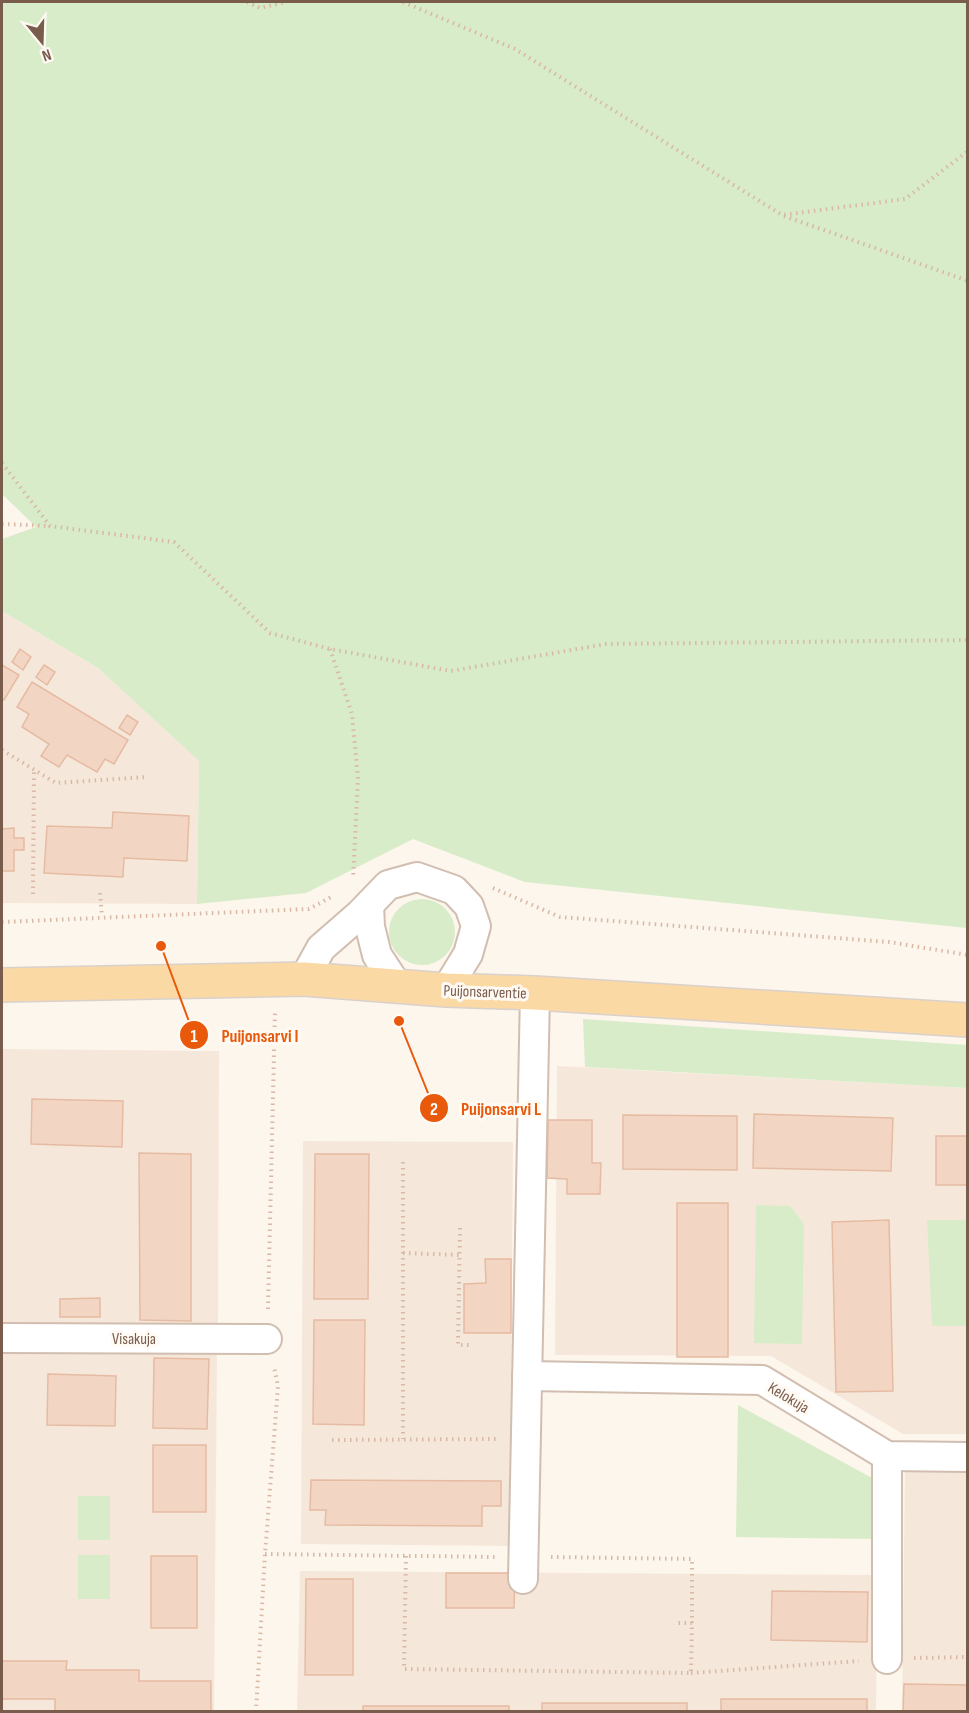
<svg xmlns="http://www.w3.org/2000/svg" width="969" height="1713" font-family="'Sofia Sans Condensed',sans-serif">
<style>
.residential{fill:#f5e8da}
.green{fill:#d8ecc9}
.building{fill:#f3d5c3;stroke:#e6bba3;stroke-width:1.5}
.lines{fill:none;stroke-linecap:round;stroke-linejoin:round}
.minor-casing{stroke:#d1beb0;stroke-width:32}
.major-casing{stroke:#dad1cd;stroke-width:36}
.path{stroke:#d9b8a5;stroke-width:4;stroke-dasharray:1.5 4.5;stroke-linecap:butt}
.minor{stroke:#fff;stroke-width:28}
.major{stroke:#fbd9a5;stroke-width:33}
.labels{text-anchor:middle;stroke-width:6;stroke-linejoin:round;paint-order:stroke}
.street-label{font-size:16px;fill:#7a5c4d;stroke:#fffaf3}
.leader{fill:none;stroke:#e8590c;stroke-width:2}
.callout-dot{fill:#e8590c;stroke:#fffaf3;stroke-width:2}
.mark-label{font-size:18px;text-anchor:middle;font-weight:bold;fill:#fff}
.callout-label{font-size:18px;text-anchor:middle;font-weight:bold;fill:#e8590c;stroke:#fffaf3;stroke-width:6;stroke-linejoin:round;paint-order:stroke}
</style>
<rect width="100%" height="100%" fill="#fdf6ec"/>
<g class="residential">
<path d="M 2,611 L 98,668 L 199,761 L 197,904 L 2,903 Z"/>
<path d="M 2,1049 L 219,1051 L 218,1325 L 2,1324 Z"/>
<path d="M 557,1066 L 967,1088 L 967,1434 L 903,1434 L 771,1356 L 555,1355 Z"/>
<path d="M 303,1141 L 513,1142 L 510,1546 L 301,1544 Z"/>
<path d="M 2,1350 L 217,1352 L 214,1711 L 2,1712 Z"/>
<path d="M 905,1468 L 967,1468 L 967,1711 L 902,1712 Z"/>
<path d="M 300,1571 L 877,1575 L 876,1711 L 297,1712 Z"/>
</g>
<g class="green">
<path d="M 2,2 L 967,2 L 967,928 L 525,882 L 413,839 L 306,893 L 197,904 L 199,761 L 98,668 L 2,611 L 2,539 L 36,527 L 2,494 Z"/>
<circle cx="422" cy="932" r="33"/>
<path d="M 583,1019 L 967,1045 L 967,1088 L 585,1067 Z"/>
<path d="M 756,1205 L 790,1206 L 804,1224 L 802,1344 L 754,1343 Z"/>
<path d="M 927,1220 L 967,1220 L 967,1326 L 932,1326 Z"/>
<path d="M 738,1405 L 874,1479 L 873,1539 L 736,1537 Z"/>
<rect x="78" y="1496" width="32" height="44"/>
<rect x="78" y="1555" width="32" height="44"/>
</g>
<g class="building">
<path d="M 20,649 L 31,657 L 23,670 L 12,662 Z"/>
<path d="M 2,665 L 19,675 L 4,700 L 2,699 Z"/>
<path d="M 44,665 L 55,672 L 47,685 L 36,677 Z"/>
<path d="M 32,682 L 128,740 L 114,764 L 105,759 L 97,772 L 67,755 L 59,767 L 41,756 L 49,744 L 22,727 L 29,714 L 17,707 Z"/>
<path d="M 127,715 L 138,722 L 130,735 L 119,728 Z"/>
<path d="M 113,812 L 189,816 L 187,861 L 124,858 L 123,877 L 44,873 L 47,826 L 112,828 Z"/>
<path d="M 14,828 L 14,838 L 24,838 L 24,850 L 14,850 L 14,871 L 2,871 L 2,829 Z"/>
<path d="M 32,1099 L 123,1101 L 122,1147 L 31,1144 Z"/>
<path d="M 754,1114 L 893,1118 L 891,1171 L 753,1168 Z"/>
<path d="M 623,1115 L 737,1116 L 737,1170 L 623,1169 Z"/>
<path d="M 548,1120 L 592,1120 L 592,1163 L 601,1163 L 600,1194 L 567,1194 L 567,1179 L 547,1178 Z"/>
<rect x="936" y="1136" width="32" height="49"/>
<path d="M 139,1153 L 191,1154 L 191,1321 L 140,1320 Z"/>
<path d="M 315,1154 L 369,1154 L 368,1299 L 314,1299 Z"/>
<rect x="677" y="1203" width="51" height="154"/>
<path d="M 889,1220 L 893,1391 L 836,1392 L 832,1222 Z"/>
<path d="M 485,1259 L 511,1259 L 511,1333 L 464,1333 L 464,1284 L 486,1283 Z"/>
<path d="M 100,1298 L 100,1317 L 60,1317 L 60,1299 Z"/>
<path d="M 314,1320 L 365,1320 L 364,1425 L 313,1424 Z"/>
<path d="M 154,1358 L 209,1359 L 207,1429 L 153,1428 Z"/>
<path d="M 48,1374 L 116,1376 L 115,1426 L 47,1425 Z"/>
<rect x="153" y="1445" width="53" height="67"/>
<path d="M 311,1480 L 501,1481 L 501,1506 L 482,1506 L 482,1526 L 325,1525 L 326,1510 L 310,1510 Z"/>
<rect x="151" y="1556" width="46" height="72"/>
<path d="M 446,1573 L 515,1573 L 514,1608 L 446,1608 Z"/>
<path d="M 306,1579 L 353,1579 L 353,1675 L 305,1675 Z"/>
<path d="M 772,1591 L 868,1592 L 867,1642 L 771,1640 Z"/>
<path d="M 2,1661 L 67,1661 L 66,1670 L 139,1670 L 139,1681 L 211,1681 L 211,1712 L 55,1712 L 55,1699 L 2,1699 Z"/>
<path d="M 904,1684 L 968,1685 L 968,1712 L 903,1712 Z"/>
<rect x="721" y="1699" width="146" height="13"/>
<rect x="542" y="1703" width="145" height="9"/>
<rect x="363" y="1706" width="146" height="6"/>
</g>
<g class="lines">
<g class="minor-casing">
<g id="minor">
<path d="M 369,905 L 370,927 L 377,955 L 398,987"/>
<path d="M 304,979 L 321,948 L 360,914 L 388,885 L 417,877 L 454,890 L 469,906 L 476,926 L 468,954 L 446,990"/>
<path d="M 2,1338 L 267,1339"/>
<path d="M 527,1376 L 762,1380 L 887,1456 L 968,1457"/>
<path d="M 523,1579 L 535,993"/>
<path d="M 887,1659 L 887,1456"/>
</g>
</g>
<g class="major-casing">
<path id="major" d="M 2,985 L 304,979 L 446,990 L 535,993 L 968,1020"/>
</g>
<g class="path">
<path d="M 247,2 L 260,8 L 286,2"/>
<path d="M 403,2 L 515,49 L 782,215 L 905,199 L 968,151"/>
<path d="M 784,216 L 968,281"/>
<path d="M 2,463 L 50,526 L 174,542 L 270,633 L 330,649 L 451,671 L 606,644 L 968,640"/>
<path d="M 2,524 L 50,526"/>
<path d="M 330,649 L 352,714 L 358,779 L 353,879"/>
<path d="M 2,750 L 56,783 L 147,777"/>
<path d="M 493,888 L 560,917 L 889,942 L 968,955"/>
<path d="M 100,893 L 102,917"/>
<path d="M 33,894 L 34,770"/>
<path d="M 2,922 L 309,909 L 333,896"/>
<path d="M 403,1162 L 403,1439"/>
<path d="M 460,1228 L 458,1345 L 470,1345"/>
<path d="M 403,1253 L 460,1255"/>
<path d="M 268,1309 L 275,1011"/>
<path d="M 332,1440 L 499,1439"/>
<path d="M 265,1554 L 495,1557"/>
<path d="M 406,1556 L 404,1669 L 691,1673 L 692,1623 L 675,1623"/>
<path d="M 551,1557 L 692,1559 L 692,1623"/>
<path d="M 914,1658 L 968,1657"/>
<path d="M 691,1673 L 859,1661"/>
<path d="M 256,1712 L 265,1554 L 278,1386 L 274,1367"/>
</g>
<use href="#minor" class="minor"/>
<use href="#major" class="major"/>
</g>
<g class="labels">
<g class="street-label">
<text transform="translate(485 991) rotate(2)" y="6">Puijonsarventie</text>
<text x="134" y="1344">Visakuja</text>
<text transform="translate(789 1397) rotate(31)" y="6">Kelokuja</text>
</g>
</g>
<path class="leader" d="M161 946L194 1035M399 1021L434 1108"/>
<g class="callout-dot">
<circle cx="161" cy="946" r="6"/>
<circle cx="399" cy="1021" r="6"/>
<circle cx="194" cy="1035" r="15"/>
<circle cx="434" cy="1108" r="15"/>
</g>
<g class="mark-label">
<text x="194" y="1042">1</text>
<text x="434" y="1115">2</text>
</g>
<g class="callout-label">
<text x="260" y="1042">Puijonsarvi I</text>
<text x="501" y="1115">Puijonsarvi L</text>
</g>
<rect width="969" height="1713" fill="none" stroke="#7a5c4d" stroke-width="6"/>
<g transform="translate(42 42) rotate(161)" stroke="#fffaf3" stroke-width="4.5" paint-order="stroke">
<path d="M0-4.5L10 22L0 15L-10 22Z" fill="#7a5c4d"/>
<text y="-9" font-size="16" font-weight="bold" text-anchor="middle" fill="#7a5c4d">N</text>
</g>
</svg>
